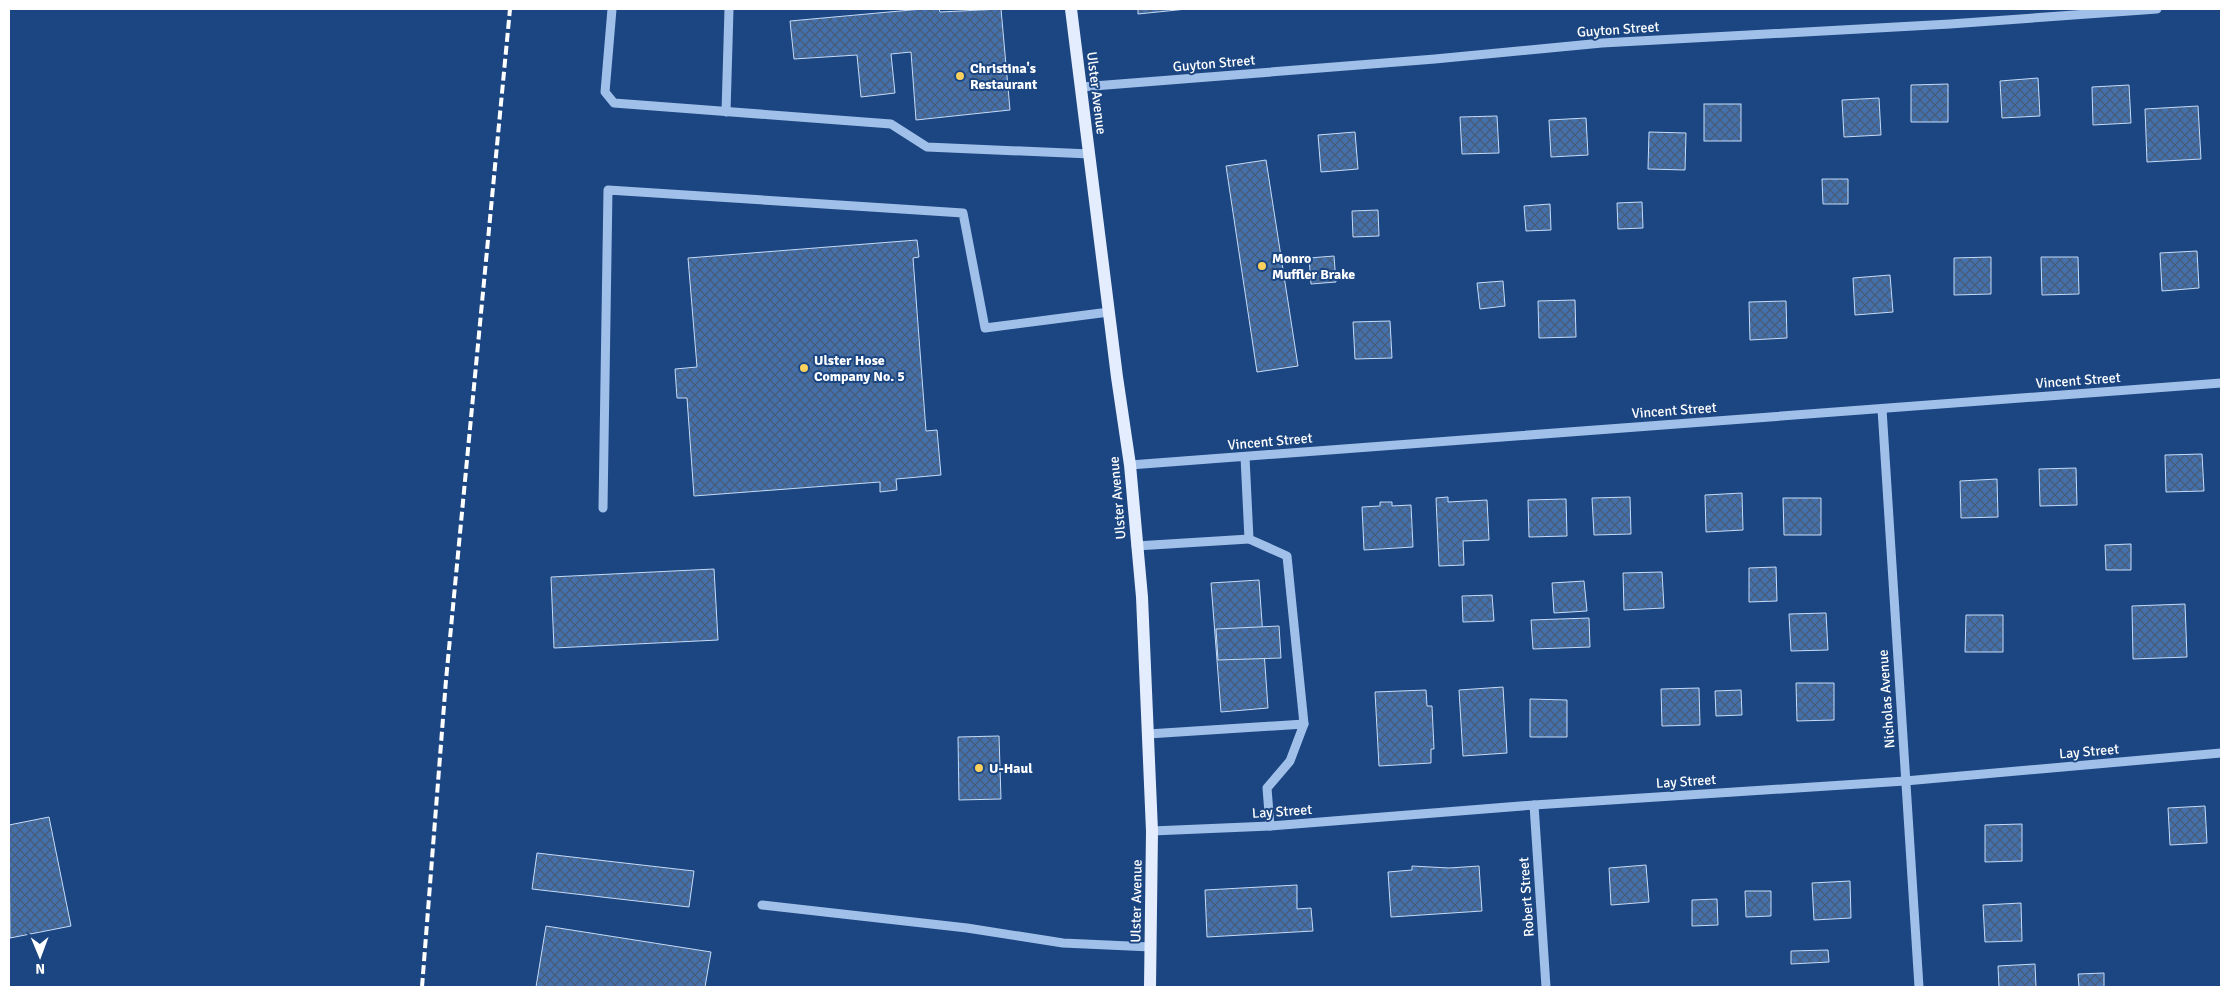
<svg xmlns="http://www.w3.org/2000/svg" width="2230" height="996" font-family="Signika,sans-serif">
<style>
.building{fill:url(#building-cross-hatch);stroke:#c5dbf7}
.lines{fill:none;stroke-linecap:round;stroke-linejoin:round}
.minor{stroke:#a0c0ea;stroke-width:9}
.major{stroke:#e4edfe;stroke-width:12}
.rail{stroke:#fff;stroke-width:4;stroke-dasharray:9 4;stroke-linecap:butt}
.poi-dot{fill:#fbd05d;stroke:#1c4681;stroke-width:2}
.labels{text-anchor:middle;stroke-width:4;stroke-linejoin:round;paint-order:stroke}
.street-label{font-size:14px;fill:#fff;stroke:#1c4681}
.poi-label{font-size:14px;font-weight:bold;fill:#fff;stroke:#1c4681;text-anchor:start}
</style>
<defs>
<pattern id="building-cross-hatch" width="8" height="8" patternUnits="userSpaceOnUse" patternTransform="scale(1.25)"><rect width="8" height="8" fill="#4470ab"/><path d="M0 0l8 8M0 8l8-8" fill="none" stroke="#485c77"/></pattern>
</defs>
<rect width="100%" height="100%" fill="#1c4681"/>
<g class="building">
<path d="M 922,9 L 939,9 L 940,12 L 1001,9 L 1010,110 L 916,120 L 911,52 L 891,54 L 895,93 L 861,97 L 857,55 L 794,59 L 790,21 Z"/>
<path d="M 1138,9 L 1187,9 L 1138,14 Z"/>
<path d="M 2038,78 L 2040,116 L 2002,118 L 2000,81 Z"/>
<path d="M 1948,84 L 1948,122 L 1911,122 L 1911,85 Z"/>
<path d="M 2129,85 L 2131,123 L 2093,125 L 2092,87 Z"/>
<path d="M 1879,98 L 1881,135 L 1844,137 L 1842,100 Z"/>
<rect x="1704" y="104" width="37" height="37"/>
<path d="M 2198,106 L 2201,159 L 2147,162 L 2145,109 Z"/>
<path d="M 1497,116 L 1499,153 L 1462,154 L 1460,117 Z"/>
<path d="M 1586,118 L 1588,155 L 1551,157 L 1549,120 Z"/>
<path d="M 1355,132 L 1358,169 L 1321,172 L 1318,135 Z"/>
<path d="M 1649,132 L 1686,133 L 1685,170 L 1648,169 Z"/>
<path d="M 1266,160 L 1298,366 L 1257,372 L 1226,166 Z"/>
<path d="M 1822,179 L 1848,179 L 1848,204 L 1823,204 Z"/>
<path d="M 1642,202 L 1643,228 L 1618,229 L 1617,203 Z"/>
<path d="M 1550,204 L 1551,230 L 1526,231 L 1524,206 Z"/>
<path d="M 1378,210 L 1379,236 L 1353,237 L 1352,211 Z"/>
<path d="M 917,240 L 919,257 L 913,258 L 926,431 L 937,430 L 941,475 L 896,479 L 897,490 L 880,492 L 880,482 L 694,496 L 687,398 L 677,398 L 675,369 L 697,367 L 688,258 Z"/>
<path d="M 2197,251 L 2199,288 L 2162,291 L 2160,253 Z"/>
<path d="M 1334,256 L 1336,282 L 1311,284 L 1309,258 Z"/>
<path d="M 1991,257 L 1991,294 L 1954,295 L 1954,258 Z"/>
<path d="M 2041,257 L 2078,257 L 2079,294 L 2042,295 Z"/>
<path d="M 1890,275 L 1893,312 L 1855,315 L 1853,278 Z"/>
<path d="M 1503,281 L 1505,306 L 1480,309 L 1477,283 Z"/>
<path d="M 1575,300 L 1576,337 L 1539,338 L 1538,301 Z"/>
<path d="M 1786,301 L 1787,338 L 1750,340 L 1749,302 Z"/>
<path d="M 1390,321 L 1392,358 L 1355,359 L 1353,322 Z"/>
<path d="M 2202,454 L 2204,491 L 2166,492 L 2165,455 Z"/>
<path d="M 2076,468 L 2077,505 L 2040,506 L 2039,469 Z"/>
<path d="M 1997,479 L 1998,517 L 1961,518 L 1960,481 Z"/>
<path d="M 1742,493 L 1743,530 L 1706,532 L 1705,495 Z"/>
<path d="M 1448,497 L 1448,502 L 1487,500 L 1489,540 L 1463,541 L 1464,565 L 1439,566 L 1436,498 Z"/>
<path d="M 1630,497 L 1631,534 L 1594,535 L 1592,498 Z"/>
<path d="M 1783,498 L 1821,498 L 1821,535 L 1784,535 Z"/>
<path d="M 1566,499 L 1567,536 L 1529,537 L 1528,500 Z"/>
<path d="M 1380,502 L 1392,502 L 1392,506 L 1411,505 L 1413,547 L 1364,550 L 1362,507 L 1380,506 Z"/>
<path d="M 2131,544 L 2131,570 L 2106,570 L 2105,545 Z"/>
<path d="M 1776,567 L 1777,601 L 1749,602 L 1749,568 Z"/>
<path d="M 714,569 L 718,640 L 554,648 L 551,577 Z"/>
<path d="M 1662,572 L 1664,608 L 1624,610 L 1623,573 Z"/>
<path d="M 1259,580 L 1268,708 L 1221,712 L 1211,583 Z"/>
<path d="M 1584,581 L 1587,611 L 1554,613 L 1552,583 Z"/>
<path d="M 1492,595 L 1494,621 L 1463,622 L 1462,596 Z"/>
<path d="M 2185,604 L 2187,657 L 2133,659 L 2132,606 Z"/>
<path d="M 1826,613 L 1828,650 L 1791,651 L 1789,614 Z"/>
<path d="M 1966,615 L 2003,615 L 2003,652 L 1965,652 Z"/>
<path d="M 1589,618 L 1590,647 L 1533,649 L 1531,620 Z"/>
<path d="M 1279,626 L 1281,658 L 1218,660 L 1216,629 Z"/>
<path d="M 1796,683 L 1834,683 L 1834,720 L 1797,721 Z"/>
<path d="M 1503,687 L 1507,753 L 1463,756 L 1459,690 Z"/>
<path d="M 1699,688 L 1700,725 L 1662,726 L 1661,689 Z"/>
<path d="M 1426,690 L 1427,706 L 1432,706 L 1434,749 L 1431,749 L 1431,763 L 1379,766 L 1375,692 Z"/>
<path d="M 1741,690 L 1742,715 L 1716,716 L 1715,691 Z"/>
<path d="M 1530,699 L 1567,700 L 1567,737 L 1530,737 Z"/>
<path d="M 999,736 L 1001,799 L 959,800 L 958,737 Z"/>
<path d="M 2205,806 L 2207,843 L 2170,845 L 2168,808 Z"/>
<path d="M 49,817 L 71,926 L 10,938 L 9,825 Z"/>
<path d="M 2022,824 L 2022,861 L 1985,862 L 1985,825 Z"/>
<path d="M 537,853 L 694,871 L 689,907 L 532,889 Z"/>
<path d="M 1646,865 L 1649,902 L 1611,905 L 1609,868 Z"/>
<path d="M 1412,866 L 1449,868 L 1479,866 L 1482,911 L 1391,917 L 1388,872 L 1412,870 Z"/>
<path d="M 1850,881 L 1851,918 L 1814,920 L 1812,883 Z"/>
<path d="M 1297,885 L 1297,909 L 1311,908 L 1313,931 L 1207,937 L 1205,890 Z"/>
<path d="M 1745,891 L 1771,891 L 1771,916 L 1746,917 Z"/>
<path d="M 1717,899 L 1718,925 L 1692,926 L 1692,900 Z"/>
<path d="M 2021,903 L 2022,941 L 1985,942 L 1983,905 Z"/>
<path d="M 546,926 L 711,952 L 705,987 L 536,987 Z"/>
<path d="M 1828,950 L 1829,962 L 1791,964 L 1791,951 Z"/>
<path d="M 2035,964 L 2036,987 L 1999,987 L 1998,966 Z"/>
<path d="M 2104,973 L 2104,987 L 2079,987 L 2078,974 Z"/>
</g>
<g class="lines">
<g class="minor">
<path d="M 612,9 L 605,92 L 614,103 L 891,124 L 927,147 L 1090,154"/>
<path d="M 1081,87 L 1435,59 L 1602,43 L 1950,24 L 2157,9"/>
<path d="M 726,112 L 729,9"/>
<path d="M 1882,409 L 1919,987"/>
<path d="M 1245,457 L 1249,539 L 1287,556 L 1304,724 L 1290,761 L 1267,788 L 1270,826"/>
<path d="M 1130,465 L 2221,383"/>
<path d="M 603,508 L 608,190 L 963,213 L 985,328 L 1109,312"/>
<path d="M 1136,546 L 1249,539"/>
<path d="M 1148,734 L 1304,724"/>
<path d="M 1534,805 L 1546,987"/>
<path d="M 1152,831 L 1270,826 L 1534,805 L 1905,781 L 2221,753"/>
<path d="M 762,905 L 967,928 L 1063,943 L 1151,947"/>
</g>
<path class="major" d="M 1071,9 L 1117,377 L 1130,465 L 1142,597 L 1152,831 L 1150,987"/>
<path class="rail" d="M 422,987 L 446,680 L 510,9"/>
</g>
<g class="poi-dot">
<circle cx="960" cy="76" r="5"/>
<circle cx="1262" cy="266" r="5"/>
<circle cx="804" cy="368" r="5"/>
<circle cx="979" cy="768" r="5"/>
</g>
<g class="labels">
<g class="street-label">
<text transform="translate(1618 29) rotate(-4)" y="5">Guyton Street</text>
<text transform="translate(1214 63) rotate(-5)" y="5">Guyton Street</text>
<text transform="translate(1097 93) rotate(83)" y="5">Ulster Avenue</text>
<text transform="translate(2078 380) rotate(-4)" y="5">Vincent Street</text>
<text transform="translate(1674 410) rotate(-4)" y="5">Vincent Street</text>
<text transform="translate(1270 441) rotate(-5)" y="5">Vincent Street</text>
<text transform="translate(1117 498) rotate(-95)" y="5">Ulster Avenue</text>
<text transform="translate(1886 699) rotate(-94)" y="5">Nicholas Avenue</text>
<text transform="translate(2089 751) rotate(-5)" y="5">Lay Street</text>
<text transform="translate(1686 781) rotate(-4)" y="5">Lay Street</text>
<text transform="translate(1282 811) rotate(-4)" y="5">Lay Street</text>
<text transform="translate(1526 897) rotate(-94)" y="5">Robert Street</text>
<text transform="translate(1136 901) rotate(-89)" y="5">Ulster Avenue</text>
</g>
<g class="poi-label">
<text x="970" y="73">Christina's<tspan x="970" dy="16">Restaurant</tspan></text>
<text x="1272" y="263">Monro<tspan x="1272" dy="16">Muffler Brake</tspan></text>
<text x="814" y="365">Ulster Hose<tspan x="814" dy="16">Company No. 5</tspan></text>
<text x="989" y="773">U-Haul</text>
</g>
</g>
<rect width="2230" height="996" fill="none" stroke="#ffffff" stroke-width="20"/>
<g transform="translate(40 956) rotate(179)" stroke="#1c4681" stroke-width="4" paint-order="stroke">
<path d="M0-4L9 19L0 12L-9 19Z" fill="#ffffff"/>
<text y="-8" font-size="14" font-weight="bold" text-anchor="middle" fill="#ffffff">N</text>
</g>
</svg>
